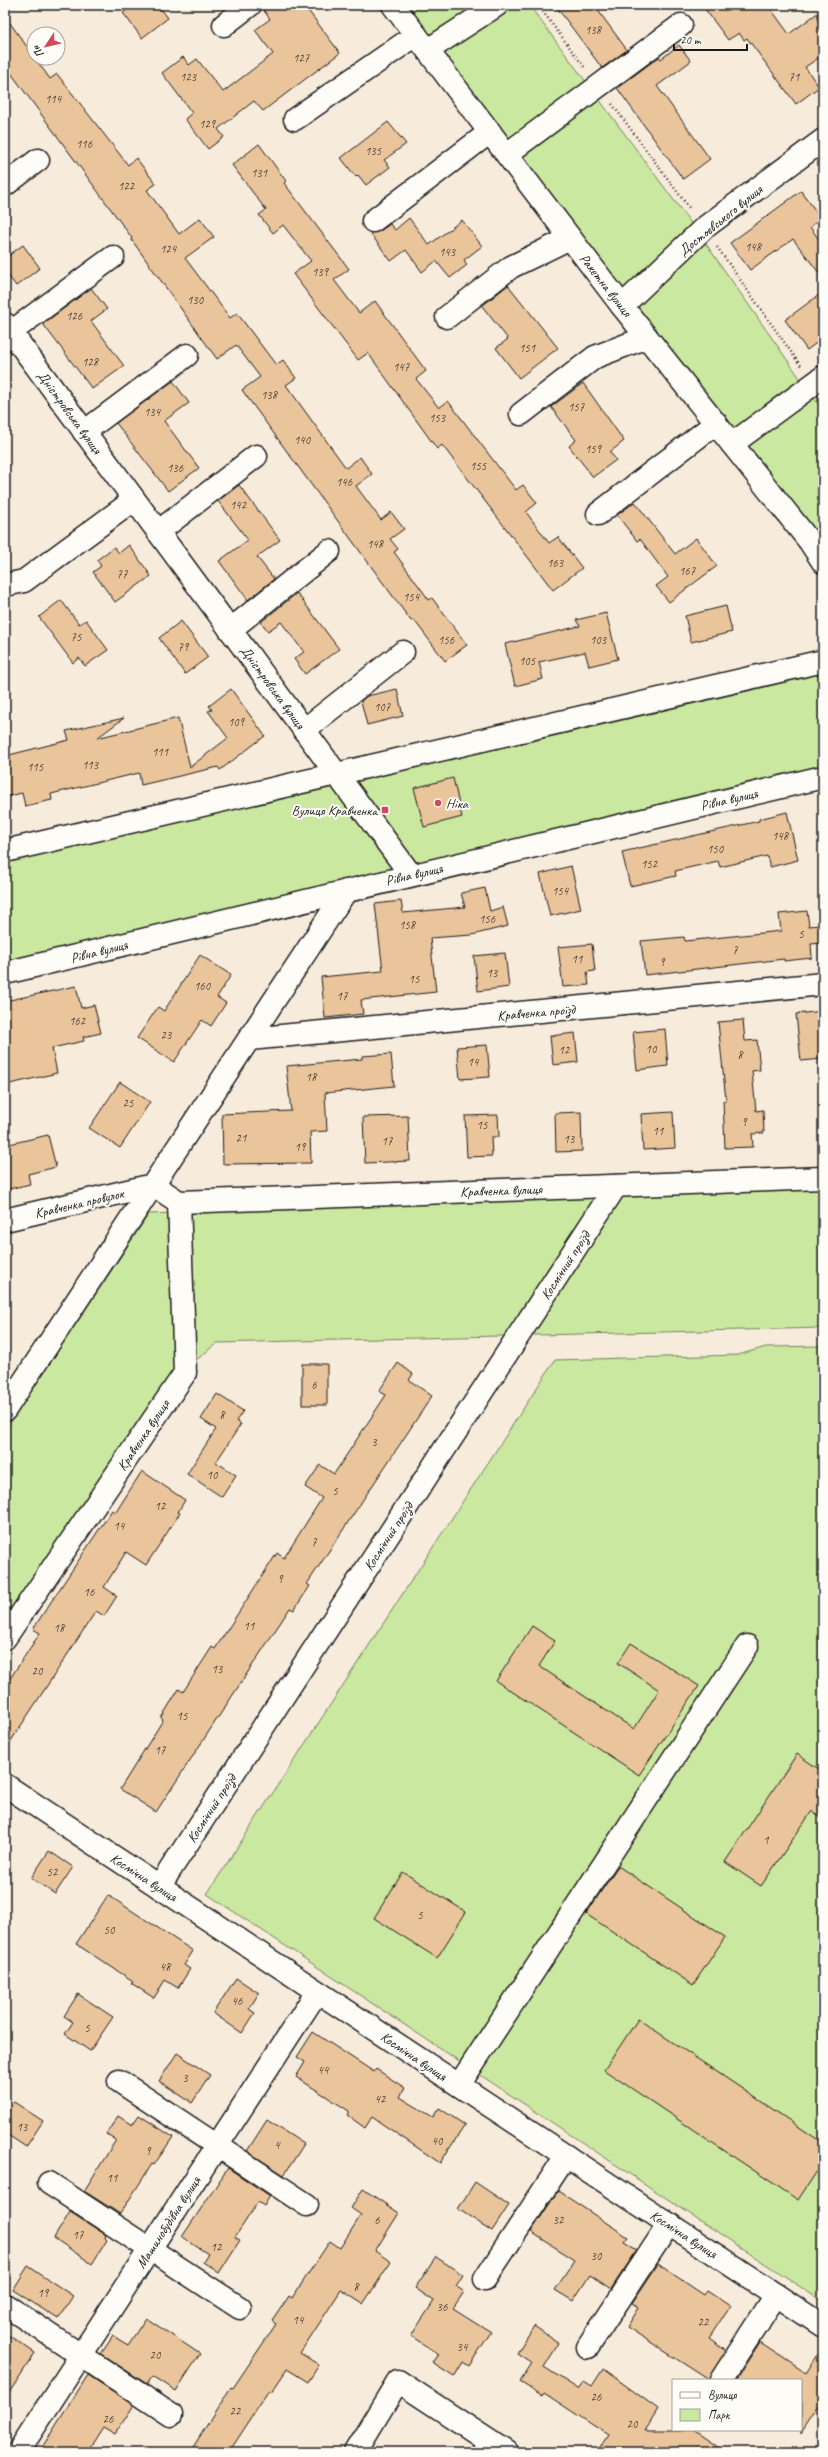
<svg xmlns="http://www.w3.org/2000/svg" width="828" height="2457" font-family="Caveat,sans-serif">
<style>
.green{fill:#cae89f;stroke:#73825e}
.building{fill:#eac49a;stroke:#1c1c1c}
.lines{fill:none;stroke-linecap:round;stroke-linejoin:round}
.minor-casing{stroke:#1c1c1c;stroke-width:25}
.path{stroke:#1c1c1c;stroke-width:2.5;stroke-dasharray:1 3;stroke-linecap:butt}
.minor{stroke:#fdfcf7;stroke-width:22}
.poi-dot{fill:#d1495b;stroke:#fdfcf7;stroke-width:1.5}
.labels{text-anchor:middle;stroke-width:4;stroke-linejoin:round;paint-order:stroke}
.number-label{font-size:12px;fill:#50463c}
.street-label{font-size:14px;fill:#1c1c1c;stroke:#fdfcf7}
.poi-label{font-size:14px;fill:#1c1c1c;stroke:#fdfcf7;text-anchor:start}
</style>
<rect width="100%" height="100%" fill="#f7ebdb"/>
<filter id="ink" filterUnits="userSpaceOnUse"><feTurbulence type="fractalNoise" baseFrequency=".025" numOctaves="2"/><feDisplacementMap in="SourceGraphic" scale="8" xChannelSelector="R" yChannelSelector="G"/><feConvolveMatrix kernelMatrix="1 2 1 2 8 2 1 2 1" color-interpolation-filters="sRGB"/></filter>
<g filter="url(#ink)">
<g class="green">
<path d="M 403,5 L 529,5 L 699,234 L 823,411 L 823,547 L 623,294 Z"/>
<path d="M 823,668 L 823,772 L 5,968 L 5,859 Z"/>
<path d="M 823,1189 L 823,1328 L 217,1343 L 172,1380 L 5,1624 L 5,1431 L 149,1214 Z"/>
<path d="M 823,1346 L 823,2302 L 207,1894 L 555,1360 L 738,1355 L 766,1347 Z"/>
</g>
<g class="building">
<path d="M 133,5 L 158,5 L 168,18 L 142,38 L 123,13 Z"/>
<path d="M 262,5 L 304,5 L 340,53 L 263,111 L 254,101 L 218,129 L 224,137 L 208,149 L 185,119 L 192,113 L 162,73 L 183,57 L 189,65 L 197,59 L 223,92 L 273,54 L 255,30 L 270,19 L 262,8 Z"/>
<path d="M 555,5 L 594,5 L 627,50 L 602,68 Z"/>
<path d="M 702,5 L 768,5 L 789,34 L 823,9 L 823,55 L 805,67 L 819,87 L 796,104 L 747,38 L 744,40 L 739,33 L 728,40 Z"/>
<path d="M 5,16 L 50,79 L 57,74 L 128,165 L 136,158 L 156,184 L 147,190 L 179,234 L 200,218 L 214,237 L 185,258 L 230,318 L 237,313 L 276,365 L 283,360 L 296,378 L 286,385 L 346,468 L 360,457 L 372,474 L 356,486 L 381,520 L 391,512 L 404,529 L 390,539 L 398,549 L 394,552 L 429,600 L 432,598 L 467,645 L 445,661 L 414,620 L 411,621 L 242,390 L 260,377 L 236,345 L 217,359 L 131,239 L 132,238 L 5,65 Z"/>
<path d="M 679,45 L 691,61 L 657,86 L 710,159 L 683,179 L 617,88 L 659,57 L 661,59 Z"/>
<path d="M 388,122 L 406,144 L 384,160 L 390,167 L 366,185 L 358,175 L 356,177 L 341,158 Z"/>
<path d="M 259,144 L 286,181 L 284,183 L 349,269 L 334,280 L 359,313 L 375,301 L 426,371 L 416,379 L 439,408 L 448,401 L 516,490 L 523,485 L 537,503 L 526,512 L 549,543 L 558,537 L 582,568 L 553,590 L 442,445 L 437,449 L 368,353 L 358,360 L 293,274 L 311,261 L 283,225 L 273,233 L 259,215 L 266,210 L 232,165 Z"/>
<path d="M 801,191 L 821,218 L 810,227 L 823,245 L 823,278 L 793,239 L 750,270 L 730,243 Z"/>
<path d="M 409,218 L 429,245 L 462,220 L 482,246 L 464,260 L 467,265 L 450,278 L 436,261 L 422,272 L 406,250 L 391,261 L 370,233 L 380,231 L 390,224 L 395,230 Z"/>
<path d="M 23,245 L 40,268 L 16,286 L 5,271 L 5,258 Z"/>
<path d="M 508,285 L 558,348 L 519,378 L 496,348 L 508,339 L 482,306 Z"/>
<path d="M 91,288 L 107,309 L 91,321 L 124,366 L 92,389 L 43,324 Z"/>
<path d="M 823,292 L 823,338 L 807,350 L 785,320 Z"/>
<path d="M 173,381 L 189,403 L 164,421 L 199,468 L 168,491 L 116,423 Z"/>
<path d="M 583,383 L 624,441 L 610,452 L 616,460 L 593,477 L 569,446 L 576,440 L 551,407 Z"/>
<path d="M 239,485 L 280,540 L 257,557 L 274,579 L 248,600 L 219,561 L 248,540 L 218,501 Z"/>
<path d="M 635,502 L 675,554 L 696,538 L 717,566 L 669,602 L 656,586 L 668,577 L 640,539 L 637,541 L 617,515 Z"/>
<path d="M 129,545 L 151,576 L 115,602 L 93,572 L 101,566 L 97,560 L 114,547 L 119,553 Z"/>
<path d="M 297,593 L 339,649 L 305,674 L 294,659 L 304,652 L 281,622 L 268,631 L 261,622 Z"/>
<path d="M 61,600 L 79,624 L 86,620 L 108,650 L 85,666 L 79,658 L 73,663 L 39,617 Z"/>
<path d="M 726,606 L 732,632 L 691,642 L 685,616 Z"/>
<path d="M 606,613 L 618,659 L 589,666 L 585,652 L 539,662 L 543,679 L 515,686 L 505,644 L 580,626 L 576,620 Z"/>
<path d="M 181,621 L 208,657 L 185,674 L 159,638 Z"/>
<path d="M 231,689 L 265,736 L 220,770 L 218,767 L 141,785 L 139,773 L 51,794 L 52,800 L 25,806 L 22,793 L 5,797 L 5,756 L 69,740 L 66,731 L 124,718 L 97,738 L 178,718 L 190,767 L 228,738 L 208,711 L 212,710 L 209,706 Z"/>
<path d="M 397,689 L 403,716 L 367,725 L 361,701 L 367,696 Z"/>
<path d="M 453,778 L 462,817 L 424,827 L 414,788 Z"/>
<path d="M 787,812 L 798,860 L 770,867 L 767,856 L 720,867 L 718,861 L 675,871 L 676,876 L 630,886 L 622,852 L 759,821 L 759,819 Z"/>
<path d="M 571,866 L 581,909 L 550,916 L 540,874 Z"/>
<path d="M 485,888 L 490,911 L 503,907 L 508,926 L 472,935 L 430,938 L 436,992 L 361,1000 L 363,1014 L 325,1018 L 321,977 L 383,971 L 375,904 L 401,901 L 403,913 L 465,907 L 461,893 Z"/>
<path d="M 807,911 L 809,926 L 820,925 L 822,943 L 811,944 L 812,958 L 784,961 L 784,959 L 645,975 L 641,941 L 684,937 L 685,941 L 781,931 L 779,914 Z"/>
<path d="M 592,944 L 595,971 L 587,972 L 589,985 L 563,987 L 558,947 Z"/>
<path d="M 505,953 L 509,987 L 478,991 L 474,956 Z"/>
<path d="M 200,955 L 231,975 L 217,997 L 226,1003 L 211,1026 L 202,1020 L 174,1062 L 137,1038 L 158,1007 L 164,1011 Z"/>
<path d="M 76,986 L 81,1008 L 94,1005 L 101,1033 L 83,1037 L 84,1041 L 52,1048 L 57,1073 L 10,1084 L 5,1062 L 5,1001 Z"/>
<path d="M 823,1011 L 823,1059 L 801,1061 L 796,1014 Z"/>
<path d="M 743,1020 L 745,1041 L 757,1040 L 760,1070 L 752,1071 L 756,1111 L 763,1110 L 764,1133 L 752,1134 L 753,1147 L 725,1148 L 723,1101 L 726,1101 L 718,1022 Z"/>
<path d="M 665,1029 L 668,1066 L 637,1070 L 633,1032 Z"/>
<path d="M 575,1033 L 578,1062 L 553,1065 L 550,1036 Z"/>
<path d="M 487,1045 L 490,1077 L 460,1079 L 457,1047 Z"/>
<path d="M 391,1054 L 394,1086 L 325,1093 L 327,1131 L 310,1132 L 311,1163 L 223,1164 L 222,1114 L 291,1111 L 286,1066 L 362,1059 L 362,1056 Z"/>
<path d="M 120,1082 L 150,1102 L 120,1148 L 89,1128 Z"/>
<path d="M 581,1112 L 582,1151 L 556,1152 L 555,1113 Z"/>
<path d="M 673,1112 L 675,1148 L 643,1150 L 641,1114 Z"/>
<path d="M 498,1115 L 499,1137 L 491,1137 L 492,1156 L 467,1157 L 465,1116 Z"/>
<path d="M 408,1116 L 410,1161 L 365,1163 L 363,1117 Z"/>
<path d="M 48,1135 L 56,1167 L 28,1174 L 30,1184 L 5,1190 L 5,1145 Z"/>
<path d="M 398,1363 L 413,1374 L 409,1380 L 432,1396 L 307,1584 L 310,1586 L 294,1610 L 290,1608 L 156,1812 L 120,1789 L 163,1720 L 161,1718 L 179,1689 L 183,1692 L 212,1647 L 215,1649 L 277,1553 L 284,1558 L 322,1498 L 305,1487 L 320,1465 L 334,1474 L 386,1395 L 379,1391 Z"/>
<rect x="302" y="1364" width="25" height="41"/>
<path d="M 217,1394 L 243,1411 L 236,1421 L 241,1424 L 216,1462 L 236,1475 L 222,1497 L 187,1474 L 216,1429 L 201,1419 Z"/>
<path d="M 142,1471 L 185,1500 L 178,1512 L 180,1513 L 146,1565 L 126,1552 L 104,1587 L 117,1596 L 104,1616 L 96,1611 L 5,1750 L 5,1686 L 40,1633 L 33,1629 L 112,1510 L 116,1512 Z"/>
<path d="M 532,1626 L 555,1641 L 539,1666 L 634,1729 L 659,1690 L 618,1663 L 631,1643 L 699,1686 L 639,1775 L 496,1681 Z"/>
<path d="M 797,1754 L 823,1772 L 823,1818 L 812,1811 L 761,1886 L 725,1862 Z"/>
<path d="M 49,1851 L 73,1867 L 55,1894 L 31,1878 Z"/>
<path d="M 618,1866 L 725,1937 L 693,1985 L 586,1914 Z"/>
<path d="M 403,1872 L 466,1912 L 437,1958 L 374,1918 Z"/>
<path d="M 108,1895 L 193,1951 L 184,1965 L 190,1969 L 178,1988 L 165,1980 L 154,1998 L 131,1983 L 133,1981 L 76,1944 Z"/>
<path d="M 236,1978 L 259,1993 L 249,2009 L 255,2013 L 242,2033 L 213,2013 Z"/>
<path d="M 78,1994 L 113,2017 L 90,2051 L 65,2034 L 73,2022 L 64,2016 Z"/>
<path d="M 638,2019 L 823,2143 L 823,2162 L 798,2200 L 604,2070 Z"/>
<path d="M 313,2032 L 374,2072 L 376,2069 L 405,2088 L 400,2097 L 433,2117 L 439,2108 L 465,2125 L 440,2163 L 372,2117 L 365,2128 L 347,2115 L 349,2111 L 296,2077 L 305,2062 L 297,2057 Z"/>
<path d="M 177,2053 L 210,2075 L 192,2103 L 159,2081 Z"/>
<path d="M 14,2102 L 43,2121 L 26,2147 L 5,2133 L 5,2115 Z"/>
<path d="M 139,2115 L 173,2137 L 154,2165 L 152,2164 L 120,2214 L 84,2191 L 116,2140 L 106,2134 L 118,2116 L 132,2125 Z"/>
<path d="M 267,2120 L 304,2144 L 284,2175 L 247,2151 Z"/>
<path d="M 228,2168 L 270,2196 L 264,2206 L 258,2202 L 235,2237 L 240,2240 L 219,2273 L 203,2262 L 208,2254 L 182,2237 Z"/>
<path d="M 475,2182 L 509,2205 L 492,2231 L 458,2209 Z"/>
<path d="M 363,2189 L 399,2213 L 375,2251 L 391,2262 L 363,2304 L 341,2290 L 300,2353 L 319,2365 L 308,2382 L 287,2369 L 271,2393 L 269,2391 L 229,2452 L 190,2452 L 231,2387 L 233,2388 L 276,2324 L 272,2321 L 289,2296 L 292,2298 L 330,2241 L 340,2248 L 361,2215 L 351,2208 Z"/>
<path d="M 558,2191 L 628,2237 L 624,2242 L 637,2250 L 611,2289 L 590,2275 L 573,2301 L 555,2290 L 575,2260 L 531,2232 Z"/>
<path d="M 70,2212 L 106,2235 L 105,2238 L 107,2240 L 92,2264 L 54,2238 Z"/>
<path d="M 436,2257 L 463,2275 L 456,2286 L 464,2292 L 453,2308 L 491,2332 L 469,2366 L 463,2362 L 454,2377 L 432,2363 L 438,2354 L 411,2336 L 434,2301 L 415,2288 Z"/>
<path d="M 658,2264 L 704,2295 L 707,2291 L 730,2306 L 709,2338 L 726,2350 L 709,2380 L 627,2327 L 639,2308 L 632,2303 Z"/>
<path d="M 28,2266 L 73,2296 L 58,2319 L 13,2290 Z"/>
<path d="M 146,2318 L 200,2354 L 176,2391 L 153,2376 L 147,2384 L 101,2354 L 113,2336 L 128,2345 Z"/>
<path d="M 534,2326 L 559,2343 L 544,2367 L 578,2389 L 584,2381 L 592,2386 L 603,2369 L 658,2409 L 645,2430 L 693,2430 L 726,2452 L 597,2452 L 608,2435 L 544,2393 L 542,2396 L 520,2382 L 532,2363 L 517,2353 Z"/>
<path d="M 5,2333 L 35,2353 L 5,2399 Z"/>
<path d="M 760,2343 L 806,2373 L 823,2347 L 823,2401 L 801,2434 L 801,2380 L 736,2380 Z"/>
<path d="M 88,2375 L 134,2405 L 115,2434 L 103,2427 L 87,2452 L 39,2452 Z"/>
</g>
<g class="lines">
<g class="minor-casing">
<g id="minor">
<path d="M 393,5 L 622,306 L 810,542 L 823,562"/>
<path d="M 224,25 L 250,5"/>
<path d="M 428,50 L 497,5"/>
<path d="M 295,119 L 416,35"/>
<path d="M 507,154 L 681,25"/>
<path d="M 5,185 L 38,160"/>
<path d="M 373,221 L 490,132"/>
<path d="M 622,306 L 704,228 L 823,140"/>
<path d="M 447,317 L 511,267 L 570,238"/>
<path d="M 5,324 L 411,875"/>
<path d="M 11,332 L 113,257"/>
<path d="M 521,414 L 595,357 L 647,337"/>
<path d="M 84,432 L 187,355"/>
<path d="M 732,444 L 823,377"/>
<path d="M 598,514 L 716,423"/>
<path d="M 158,532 L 256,456"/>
<path d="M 5,585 L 24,581 L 134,500"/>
<path d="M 230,630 L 329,551"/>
<path d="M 304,730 L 403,652"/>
<path d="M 5,851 L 823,661"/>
<path d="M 5,973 L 823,777"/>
<path d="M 249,1039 L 823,984"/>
<path d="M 5,1220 L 153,1185 L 179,1202 L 823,1178"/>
<path d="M 5,1410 L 346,891"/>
<path d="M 5,1638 L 185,1373 L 179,1202"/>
<path d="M 5,1785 L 823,2326"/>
<path d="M 159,1887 L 616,1186"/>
<path d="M 119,2081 L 307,2205"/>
<path d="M 459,2085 L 747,1646"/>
<path d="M 49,2183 L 240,2308"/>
<path d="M 485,2279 L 566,2156"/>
<path d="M 5,2305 L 171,2415"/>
<path d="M 588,2347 L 669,2224"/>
<path d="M 721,2380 L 776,2295"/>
<path d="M 18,2452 L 317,1992"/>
<path d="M 355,2452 L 398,2381 L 506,2452"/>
</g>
</g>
<g class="path">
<path d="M 538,5 L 585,68"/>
<path d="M 612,104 L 690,209"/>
<path d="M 717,247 L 801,366"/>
</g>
<use href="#minor" class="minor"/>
</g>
</g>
<g class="poi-dot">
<circle cx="438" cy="803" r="4"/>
<rect x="381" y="806" width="8" height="8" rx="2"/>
</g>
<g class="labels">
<g class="number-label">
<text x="593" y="34">138</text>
<text x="301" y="62">127</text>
<text x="188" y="81">123</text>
<text x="794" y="81">71</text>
<text x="53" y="103">114</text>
<text x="207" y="128">129</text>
<text x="84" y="148">116</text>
<text x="373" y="155">135</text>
<text x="259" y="177">131</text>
<text x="126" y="190">122</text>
<text x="753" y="251">148</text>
<text x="168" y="253">124</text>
<text x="447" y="256">143</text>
<text x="320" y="276">139</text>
<text x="195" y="304">130</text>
<text x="74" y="320">126</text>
<text x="527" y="352">151</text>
<text x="90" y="366">128</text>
<text x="401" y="371">147</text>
<text x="269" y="399">138</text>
<text x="576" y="411">157</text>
<text x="152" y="416">134</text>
<text x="437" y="422">153</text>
<text x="302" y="444">140</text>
<text x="593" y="453">159</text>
<text x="478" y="470">155</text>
<text x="175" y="472">136</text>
<text x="344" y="486">146</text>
<text x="238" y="509">142</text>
<text x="375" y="548">148</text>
<text x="555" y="567">163</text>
<text x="687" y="575">167</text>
<text x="122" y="578">77</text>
<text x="411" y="601">154</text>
<text x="76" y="641">75</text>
<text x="446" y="644">156</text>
<text x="598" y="644">103</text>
<text x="183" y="651">79</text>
<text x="527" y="665">105</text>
<text x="382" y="711">107</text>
<text x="236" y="726">109</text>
<text x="160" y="756">111</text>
<text x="90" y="769">113</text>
<text x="35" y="771">115</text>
<text x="780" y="840">148</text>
<text x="715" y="853">150</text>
<text x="649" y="868">152</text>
<text x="560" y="895">154</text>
<text x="487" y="923">156</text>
<text x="407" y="929">158</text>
<text x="801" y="938">5</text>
<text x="735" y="954">7</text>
<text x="577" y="963">11</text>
<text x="662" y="966">9</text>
<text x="492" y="977">13</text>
<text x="414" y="983">15</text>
<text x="202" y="990">160</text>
<text x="342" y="1000">17</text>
<text x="77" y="1025">162</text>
<text x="166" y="1039">23</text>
<text x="651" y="1053">10</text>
<text x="564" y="1054">12</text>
<text x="740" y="1059">8</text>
<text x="473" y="1066">14</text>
<text x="311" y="1081">18</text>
<text x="128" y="1107">25</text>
<text x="744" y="1126">9</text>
<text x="482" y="1129">15</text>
<text x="658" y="1135">11</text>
<text x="241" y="1142">21</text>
<text x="569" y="1143">13</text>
<text x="387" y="1145">17</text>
<text x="300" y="1151">19</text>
<text x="314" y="1389">6</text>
<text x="222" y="1419">8</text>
<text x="374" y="1446">3</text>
<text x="212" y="1479">10</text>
<text x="335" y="1495">5</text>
<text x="160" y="1510">12</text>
<text x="119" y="1530">14</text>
<text x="314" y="1546">7</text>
<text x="280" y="1583">9</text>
<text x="89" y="1596">16</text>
<text x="249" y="1630">11</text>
<text x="59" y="1632">18</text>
<text x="217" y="1673">13</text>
<text x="37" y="1675">20</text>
<text x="182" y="1720">15</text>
<text x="160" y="1754">17</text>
<text x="766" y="1844">1</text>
<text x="52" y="1876">52</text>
<text x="420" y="1919">5</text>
<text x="109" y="1934">50</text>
<text x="165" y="1971">48</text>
<text x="237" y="2005">46</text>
<text x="87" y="2032">5</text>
<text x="323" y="2074">44</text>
<text x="185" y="2082">3</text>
<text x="380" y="2103">42</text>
<text x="22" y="2131">13</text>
<text x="437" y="2145">40</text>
<text x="277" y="2149">4</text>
<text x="148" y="2155">9</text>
<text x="112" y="2182">11</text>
<text x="377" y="2224">6</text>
<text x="558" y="2224">32</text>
<text x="78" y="2239">17</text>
<text x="216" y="2251">12</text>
<text x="596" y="2260">30</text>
<text x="356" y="2291">8</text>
<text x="43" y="2297">19</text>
<text x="442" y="2311">36</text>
<text x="298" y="2324">14</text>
<text x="703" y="2326">22</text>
<text x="462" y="2351">34</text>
<text x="155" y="2359">20</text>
<text x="596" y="2401">26</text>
<text x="235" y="2415">22</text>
<text x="108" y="2423">26</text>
<text x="632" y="2428">20</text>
</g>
<g class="street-label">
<text transform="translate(720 220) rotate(-39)" y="5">Достоєвського вулиця</text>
<text transform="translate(606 285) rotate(52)" y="5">Ракетна вулиця</text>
<text transform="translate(70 412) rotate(54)" y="5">Дністровська вулиця</text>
<text transform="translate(273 687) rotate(54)" y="5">Дністровська вулиця</text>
<text transform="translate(729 799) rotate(-13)" y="5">Рівна вулиця</text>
<text transform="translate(414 874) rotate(-13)" y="5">Рівна вулиця</text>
<text transform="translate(99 951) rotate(-14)" y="5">Рівна вулиця</text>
<text transform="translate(536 1012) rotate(-5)" y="5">Кравченка проїзд</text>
<text transform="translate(501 1190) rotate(-2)" y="5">Кравченка вулиця</text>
<text transform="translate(79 1203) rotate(-13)" y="5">Кравченка провулок</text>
<text transform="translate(565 1265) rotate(-57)" y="5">Космічний проїзд</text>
<text transform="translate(143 1435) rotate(-56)" y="5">Кравченка вулиця</text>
<text transform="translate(388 1536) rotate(-57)" y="5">Космічний проїзд</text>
<text transform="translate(211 1808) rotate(-57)" y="5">Космічний проїзд</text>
<text transform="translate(144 1877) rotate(33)" y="5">Космічна вулиця</text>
<text transform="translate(414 2056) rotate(34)" y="5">Космічна вулиця</text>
<text transform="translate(168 2222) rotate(-57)" y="5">Машинобудівна вулиця</text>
<text transform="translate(684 2234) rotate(33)" y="5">Космічна вулиця</text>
</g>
<g class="poi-label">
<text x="446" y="808">Ніка</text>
<text x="377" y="815" text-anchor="end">Вулиця Кравченка</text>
</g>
</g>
<rect width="828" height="2457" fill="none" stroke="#fdfcf7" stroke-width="20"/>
<rect x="10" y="10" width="808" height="2437" fill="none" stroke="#1c1c1c" stroke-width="1.5" filter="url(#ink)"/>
<rect x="672" y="2379" width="130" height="52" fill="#fdfcf7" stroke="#a3a29f"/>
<rect x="680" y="2392" width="20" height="6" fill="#fdfcf7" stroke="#a3a29f"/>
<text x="708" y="2399" font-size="12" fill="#1c1c1c">Вулиця</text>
<rect x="680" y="2409" width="20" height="12" fill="#cae89f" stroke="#a3a29f"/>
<text x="708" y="2419" font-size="12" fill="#1c1c1c">Парк</text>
<g transform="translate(46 46) rotate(235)"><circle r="19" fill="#fdfcf7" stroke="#a3a29f"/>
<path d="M0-3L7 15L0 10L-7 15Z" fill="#d1495b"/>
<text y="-6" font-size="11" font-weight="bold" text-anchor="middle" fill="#1c1c1c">Пн</text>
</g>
<path d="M674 44v6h73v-6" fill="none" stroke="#1c1c1c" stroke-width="2"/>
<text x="680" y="44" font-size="12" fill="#1c1c1c" stroke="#fdfcf7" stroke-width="3" paint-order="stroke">20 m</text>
</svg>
